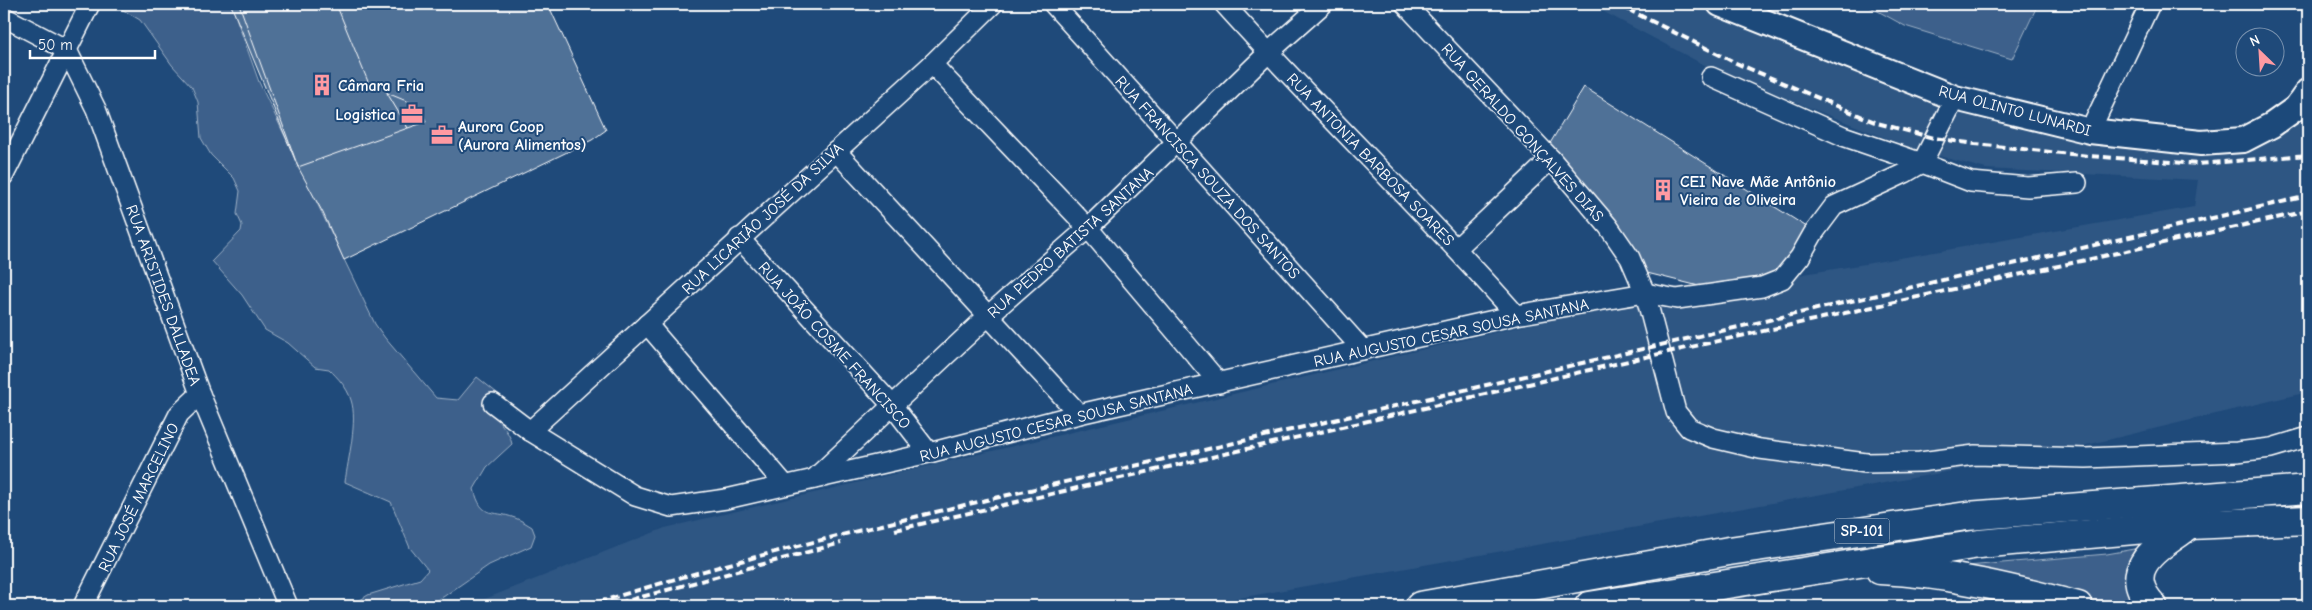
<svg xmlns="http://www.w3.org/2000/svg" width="2312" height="610" font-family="'Comic Neue',sans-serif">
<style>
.built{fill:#2e5683}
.green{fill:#3c618b;stroke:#9eb0c5}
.building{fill:#507197;stroke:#fff}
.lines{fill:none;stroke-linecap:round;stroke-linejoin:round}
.minor-casing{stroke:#fff;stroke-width:22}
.tertiary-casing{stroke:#fff;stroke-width:28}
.trunk-casing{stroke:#fff;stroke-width:31}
.minor{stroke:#1f4a7a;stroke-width:19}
.tertiary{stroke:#1f4a7a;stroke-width:24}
.trunk{stroke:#1f4a7a;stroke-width:28}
.rail{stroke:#fff;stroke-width:4;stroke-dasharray:8 4;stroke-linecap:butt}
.labels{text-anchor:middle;stroke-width:4;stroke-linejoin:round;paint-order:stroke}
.shield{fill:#1f4a7a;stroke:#bcc9d7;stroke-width:1}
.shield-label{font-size:15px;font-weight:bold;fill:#fff}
.poi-label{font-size:16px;font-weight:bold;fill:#fff;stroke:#1f4a7a;text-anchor:start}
.street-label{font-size:16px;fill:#fff;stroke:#1f4a7a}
</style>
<rect width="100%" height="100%" fill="#1f4a7a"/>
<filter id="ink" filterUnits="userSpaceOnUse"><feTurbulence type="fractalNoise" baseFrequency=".02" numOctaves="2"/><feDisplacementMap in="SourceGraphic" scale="10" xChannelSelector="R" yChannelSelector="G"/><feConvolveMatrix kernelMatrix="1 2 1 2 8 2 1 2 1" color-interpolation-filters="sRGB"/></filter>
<g filter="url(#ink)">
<path class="built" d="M 1589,4 L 1720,4 L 1955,98 L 2090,131 L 2243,140 L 2308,91 L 2308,392 L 2053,453 L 1194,606 L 467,606 L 665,528 L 1607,306 L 1865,264 L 2194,207 L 2198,180 L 1986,169 L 1911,148 L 1712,69 Z"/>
<g class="green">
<path d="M 113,4 L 233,4 L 234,12 L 259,82 L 375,324 L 385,338 L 436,398 L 458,400 L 477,377 L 522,413 L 499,404 L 492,407 C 496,422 509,429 512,444 L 487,467 L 474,489 C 482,520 491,509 515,518 C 521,520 527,524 532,527 L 535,535 L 531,546 L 489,565 L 443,597 L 425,606 L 351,606 L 368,595 L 420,579 L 428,570 L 410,548 L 391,502 L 345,482 C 348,459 358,421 351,400 C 347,387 338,378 329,369 L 315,367 L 288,343 L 265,330 L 242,295 L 212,261 L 241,231 L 242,225 L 237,214 L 240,191 L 234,178 L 211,155 L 201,138 L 198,102 L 192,87 L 172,65 L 140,20 Z"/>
<path d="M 1865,4 L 2038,4 L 2012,59 L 1905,26 Z"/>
<path d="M 2157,545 L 2137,606 L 2096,606 L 2017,588 L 1969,573 L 1967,566 L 2107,554 Z"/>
</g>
<g class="building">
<path d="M 232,4 L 548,4 L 606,130 L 592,140 L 344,260 L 323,213 L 298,167 L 231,5 Z"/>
<path d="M 239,4 L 336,4 L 369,84 L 384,87 L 408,128 L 298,167 Z"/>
<path d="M 1584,87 L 1810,229 L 1779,279 L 1711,289 L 1647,273 L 1546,150 Z"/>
<path d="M 387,93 L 421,107 L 426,122 L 408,128 Z"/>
</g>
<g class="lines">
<g class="minor-casing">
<g id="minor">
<path d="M 1053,4 L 1363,350"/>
<path d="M 1224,4 C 1319,110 1422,208 1516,315"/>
<path d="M 1405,4 L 1551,159 L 1608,226 L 1630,258 L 1645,293 L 1676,412 L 1689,428 L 1713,438 L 1760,449 L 1866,463 L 1920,462 L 1975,455 L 2086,458 L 2237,452 L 2271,448 L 2308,437"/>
<path d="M 4,17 L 67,50 L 96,109 L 200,394 L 288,606"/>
<path d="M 932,64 L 1088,228 L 1219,383"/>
<path d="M 1711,77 L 1843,136 L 1922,163 L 1971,182 L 2028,187 L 2077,183"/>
<path d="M 2090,131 L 2150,4"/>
<path d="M 836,151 L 1079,414"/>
<path d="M 4,175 L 90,4"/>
<path d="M 739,238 L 892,405 L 929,453"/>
<path d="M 1457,248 L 1551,159"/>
<path d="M 647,324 L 785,485"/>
<path d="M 493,403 L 530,431 L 635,496 L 671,507 L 726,499 L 929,453 L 1079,414 L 1516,315 L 1645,293 L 1677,299 L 1762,287 L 1782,279 L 1800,257 L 1813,234 L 1834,206 L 1905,173 L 1922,163 L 1955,98"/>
<path d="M 530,431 L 932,64 L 993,4"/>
<path d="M 814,479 L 989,315 L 1088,228 L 1268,53 L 1323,4"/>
<path d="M 83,606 L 179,414 L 200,394"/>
</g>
</g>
<g class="tertiary-casing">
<path id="tertiary" d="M 1720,4 L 1955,98 L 2090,131 L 2201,143 L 2243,140 L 2272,125 L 2296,108 L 2308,91"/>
</g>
<g class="trunk-casing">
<g id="trunk">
<path d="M 1880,570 C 1948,573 2013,589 2078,606"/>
<path d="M 1420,606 L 1729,551 L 1967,516 L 2308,489"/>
<path d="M 1589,606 L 1979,544 L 2190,525 L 2308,520"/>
<path d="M 2153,606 C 2117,567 2161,546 2190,525"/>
</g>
</g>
<use href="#minor" class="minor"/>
<use href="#tertiary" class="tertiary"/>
<use href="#trunk" class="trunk"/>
<g class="rail">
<path d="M 1617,4 L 1736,63 L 1877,123 L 1934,138 L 1975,144 L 2089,156 L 2198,164 L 2308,155"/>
<path d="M 895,530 L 1650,356 L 2308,211"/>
<path d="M 619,603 L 841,543"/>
<path d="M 587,606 C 708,567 832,537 956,507 L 2308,196"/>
</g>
</g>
</g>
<defs>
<g id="building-bare" transform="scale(1.725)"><path d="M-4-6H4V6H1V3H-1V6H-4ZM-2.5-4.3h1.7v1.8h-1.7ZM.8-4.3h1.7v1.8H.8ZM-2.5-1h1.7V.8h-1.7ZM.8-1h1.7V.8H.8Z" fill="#ff9aa2" stroke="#1f4a7a" stroke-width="2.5" paint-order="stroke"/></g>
<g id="office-bare" transform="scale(1.725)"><path d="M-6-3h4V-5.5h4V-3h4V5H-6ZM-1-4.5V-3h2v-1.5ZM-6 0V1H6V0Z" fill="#ff9aa2" stroke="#1f4a7a" stroke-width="2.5" paint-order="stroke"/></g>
</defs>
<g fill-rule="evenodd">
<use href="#building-bare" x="322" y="85"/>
<use href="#office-bare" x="412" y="114"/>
<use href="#office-bare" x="442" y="135"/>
<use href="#building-bare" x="1663" y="190"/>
</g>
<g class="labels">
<rect class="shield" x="1834.5" y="518.5" width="55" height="25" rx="4"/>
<g class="shield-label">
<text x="1862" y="536">SP-101</text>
</g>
<g class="poi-label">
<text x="338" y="91">Câmara Fria</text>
<text x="396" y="120" text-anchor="end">Logistica</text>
<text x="458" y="132">Aurora Coop<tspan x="458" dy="18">(Aurora Alimentos)</tspan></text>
<text x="1680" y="187">CEI Nave Mãe Antônio<tspan x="1680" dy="18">Vieira de Oliveira</tspan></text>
</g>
<g class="street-label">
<text transform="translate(2015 110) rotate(15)" y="6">RUA OLINTO LUNARDI</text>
<text transform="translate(1523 132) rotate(48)" y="6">RUA GERALDO GONÇALVES DIAS</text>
<text transform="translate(1371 159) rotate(46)" y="6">RUA ANTONIA BARBOSA SOARES</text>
<text transform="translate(1208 177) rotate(48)" y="6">RUA FRANCISCA SOUZA DOS SANTOS</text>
<text transform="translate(762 218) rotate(-43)" y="6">RUA LICARIÃO JOSÉ DA SILVA</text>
<text transform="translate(1070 242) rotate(-42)" y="6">RUA PEDRO BATISTA SANTANA</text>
<text transform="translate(164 295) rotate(70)" y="6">RUA ARISTIDES DALLADEA</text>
<text transform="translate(1451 332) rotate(-12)" y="6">RUA AUGUSTO CESAR SOUSA SANTANA</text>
<text transform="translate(835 345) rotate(48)" y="6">RUA JOÃO COSME FRANCISCO</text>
<text transform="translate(1056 422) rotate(-14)" y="6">RUA AUGUSTO CESAR SOUSA SANTANA</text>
<text transform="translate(138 497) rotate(-64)" y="6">RUA JOSÉ MARCELINO</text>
</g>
</g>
<rect width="2312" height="610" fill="none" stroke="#1f4a7a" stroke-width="20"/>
<rect x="10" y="10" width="2292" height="590" fill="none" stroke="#fff" stroke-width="2" filter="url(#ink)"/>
<g transform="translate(2260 52) rotate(335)"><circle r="24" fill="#1f4a7a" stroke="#7992af"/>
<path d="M0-4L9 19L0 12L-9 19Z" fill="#ff9aa2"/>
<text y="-8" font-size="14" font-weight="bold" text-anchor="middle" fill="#ffffff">N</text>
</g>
<path d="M30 50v8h125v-8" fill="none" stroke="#ffffff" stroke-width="2.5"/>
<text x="38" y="50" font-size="15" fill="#ffffff" stroke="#1f4a7a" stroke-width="4" paint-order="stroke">50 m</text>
</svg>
